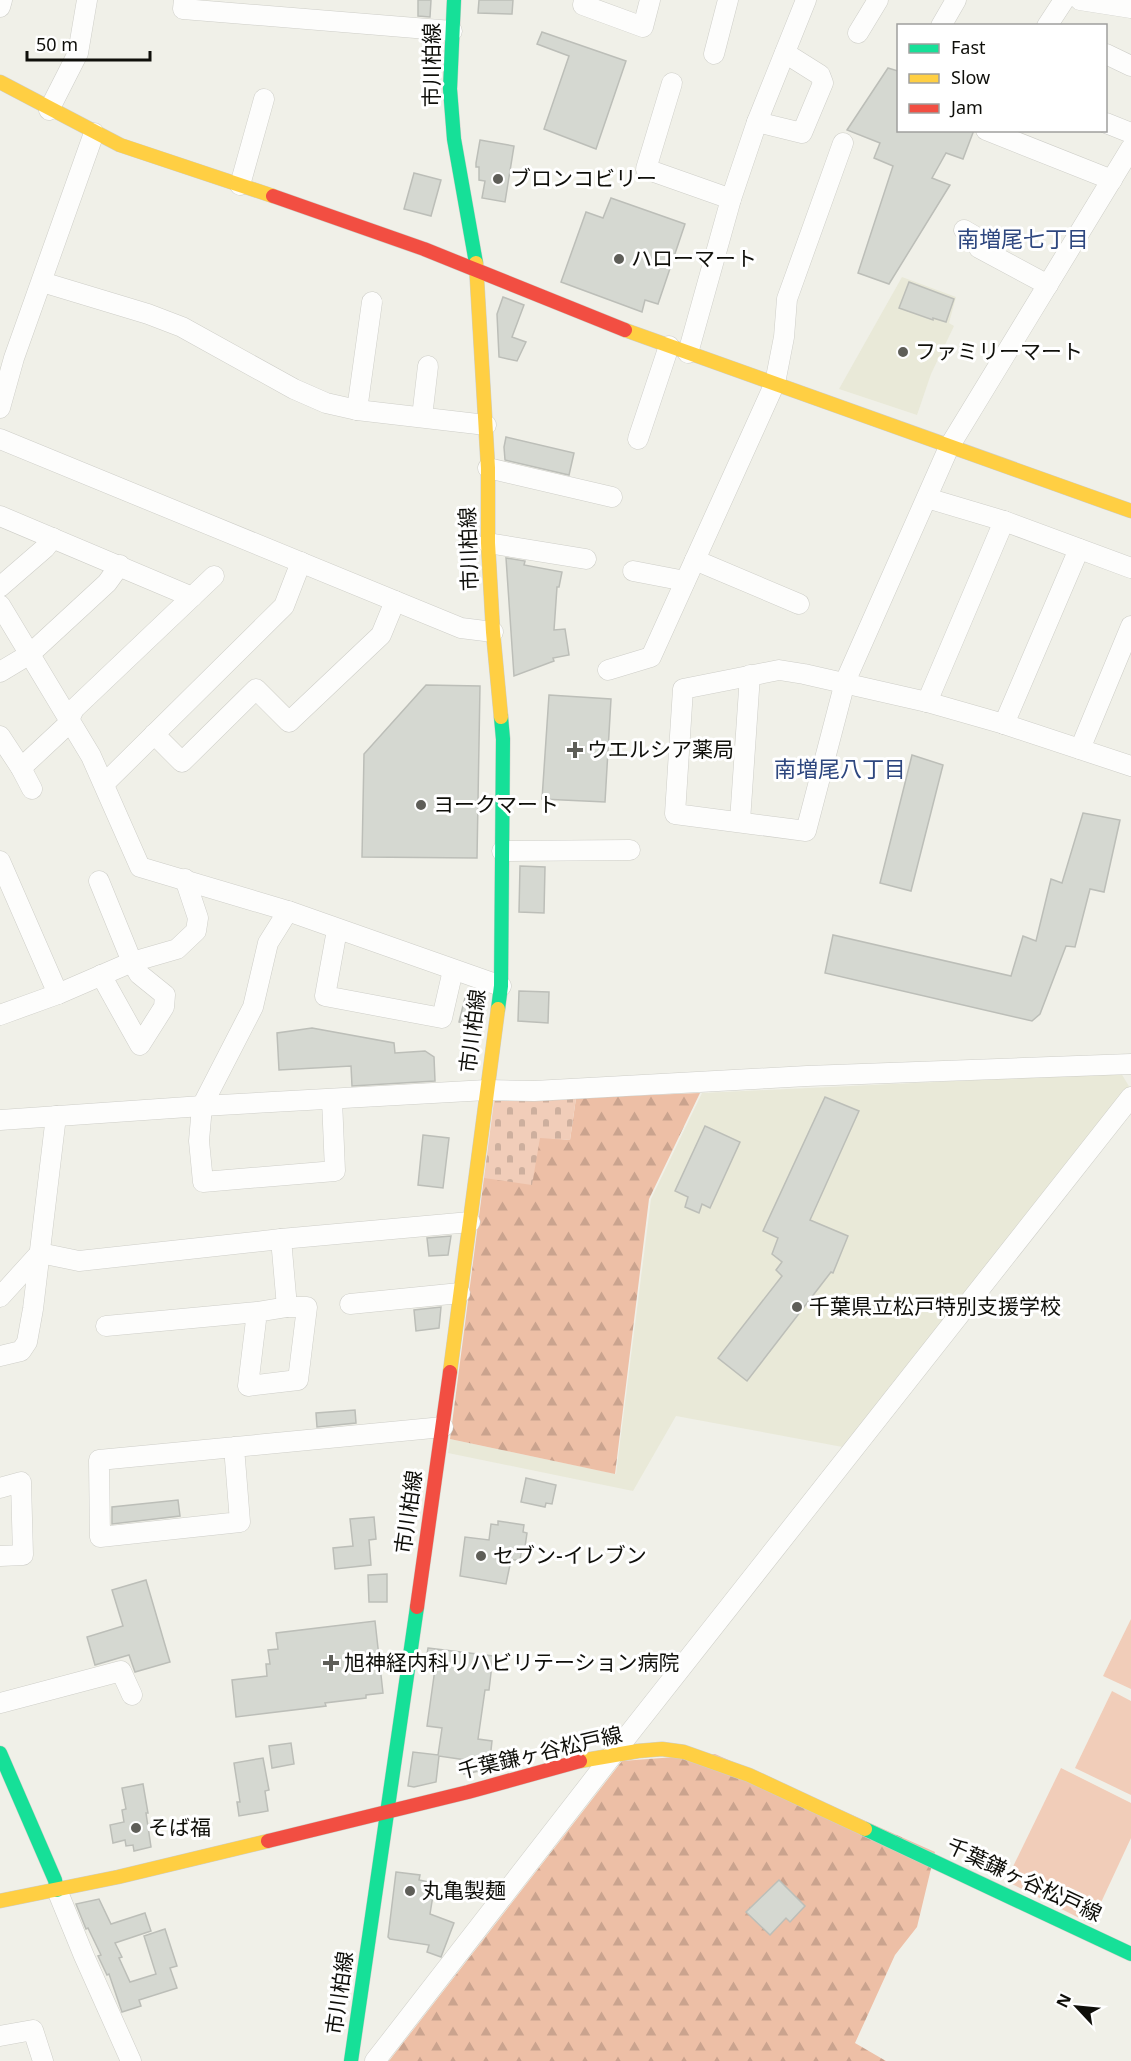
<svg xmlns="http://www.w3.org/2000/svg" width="1131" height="2061" font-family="'Noto Sans','Noto Sans JP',sans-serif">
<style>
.built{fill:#e9e9d8}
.forest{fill:url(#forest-firs)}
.cemetery{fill:url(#cemetery-stones)}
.park{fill:#f1cdb9}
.building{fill:#d5d8d1;stroke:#bcbeb8;stroke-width:1.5}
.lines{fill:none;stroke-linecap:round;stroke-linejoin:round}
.street-casing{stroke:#cecec8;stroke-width:21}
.fast-casing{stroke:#cecec8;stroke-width:15}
.slow-casing{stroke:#cecec8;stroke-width:15}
.jam-casing{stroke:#cecec8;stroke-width:15}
.street{stroke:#fdfdfc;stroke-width:20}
.fast{stroke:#16e098;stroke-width:14}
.slow{stroke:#ffcf43;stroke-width:14}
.jam{stroke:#f24e42;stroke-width:14}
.poi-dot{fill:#5e5e58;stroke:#fff;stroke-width:2}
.labels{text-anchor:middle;stroke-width:6;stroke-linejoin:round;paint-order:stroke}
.street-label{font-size:21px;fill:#0f0f0a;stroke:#fff}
.poi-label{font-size:21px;fill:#0f0f0a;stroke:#fff;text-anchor:start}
.neighbourhood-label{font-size:22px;fill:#2e477f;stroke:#fff}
</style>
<defs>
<pattern id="forest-firs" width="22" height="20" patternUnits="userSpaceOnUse" patternTransform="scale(1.5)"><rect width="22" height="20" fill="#edbfa6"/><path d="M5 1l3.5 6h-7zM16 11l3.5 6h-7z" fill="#caa38e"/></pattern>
<pattern id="cemetery-stones" width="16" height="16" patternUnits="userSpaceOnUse" patternTransform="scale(1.5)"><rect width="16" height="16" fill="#f1cdb9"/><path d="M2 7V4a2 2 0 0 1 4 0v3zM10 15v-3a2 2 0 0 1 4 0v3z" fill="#cdaf9e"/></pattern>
</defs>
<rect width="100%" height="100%" fill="#f0f0e8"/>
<g class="built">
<path d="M 902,277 L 956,297 L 949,323 L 954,326 L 931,374 L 917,415 L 839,389 Z"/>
<path d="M 1121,1073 L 1130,1088 L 848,1448 L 676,1416 L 633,1491 L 448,1453 L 450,1439 L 616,1474 L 651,1199 L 702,1093 Z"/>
</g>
<g class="forest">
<path d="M 700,1093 L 649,1199 L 615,1474 L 450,1439 L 484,1178 L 540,1137 L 570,1140 L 576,1098 Z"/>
<path d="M 715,1754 L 935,1852 L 917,1927 L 895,1955 L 855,2043 L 886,2061 L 389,2061 L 622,1761 Z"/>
</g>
<path class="cemetery" d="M 576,1098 L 570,1140 L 540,1138 L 532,1185 L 484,1178 L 494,1101 Z"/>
<g class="park">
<path d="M 1131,1619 L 1131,1689 L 1103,1676 Z"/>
<path d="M 1112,1691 L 1131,1701 L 1131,1795 L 1075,1768 Z"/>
<path d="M 1061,1768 L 1131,1803 L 1131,1838 L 1091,1924 L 1006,1881 Z"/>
</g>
<g class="building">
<path d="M 418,0 L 431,0 L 430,17 L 418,16 Z"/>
<path d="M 479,0 L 513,0 L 512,14 L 478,13 Z"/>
<path d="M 542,32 L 626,61 L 596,149 L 544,129 L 569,56 L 537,44 Z"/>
<path d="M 888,68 L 898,71 L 898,130 L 974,130 L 963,159 L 946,153 L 932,178 L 950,185 L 889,284 L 858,273 L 893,166 L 874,158 L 880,143 L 847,130 Z"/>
<path d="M 480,140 L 514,146 L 505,202 L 482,198 L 485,181 L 479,180 L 479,167 L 476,167 L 476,163 Z"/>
<path d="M 414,173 L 441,180 L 431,216 L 404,209 Z"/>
<path d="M 611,198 L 685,224 L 658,304 L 645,300 L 642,312 L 561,282 L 586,212 L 603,218 Z"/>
<path d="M 909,282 L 954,299 L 946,322 L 933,318 L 933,320 L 899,308 Z"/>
<path d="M 503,297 L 524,305 L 512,337 L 526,342 L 517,361 L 499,357 L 497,314 Z"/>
<path d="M 506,437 L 574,453 L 569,475 L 505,460 L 504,447 Z"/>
<path d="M 506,558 L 525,561 L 524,565 L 562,572 L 559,587 L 557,587 L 554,630 L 565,629 L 569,655 L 553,658 L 554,661 L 514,676 Z"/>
<path d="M 426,685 L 480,686 L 477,858 L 362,857 L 364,754 Z"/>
<path d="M 549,695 L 611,699 L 605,802 L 542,799 Z"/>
<path d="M 912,755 L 943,765 L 911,891 L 880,883 Z"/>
<path d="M 1083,813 L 1120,820 L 1104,892 L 1090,889 L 1075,947 L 1066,946 L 1040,1014 L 1032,1021 L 825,973 L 833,935 L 1011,976 L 1023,936 L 1036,941 L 1051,879 L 1062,883 Z"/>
<path d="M 520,866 L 545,867 L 544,913 L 519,912 Z"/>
<path d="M 519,991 L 549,992 L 548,1023 L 518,1021 Z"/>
<path d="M 466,994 L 479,997 L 476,1004 L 479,1009 L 475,1026 L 459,1022 Z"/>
<path d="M 312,1028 L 394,1043 L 395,1053 L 425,1051 L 434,1057 L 435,1081 L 352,1086 L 351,1066 L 279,1070 L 277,1033 Z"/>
<path d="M 825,1097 L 859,1111 L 810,1220 L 848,1236 L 833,1273 L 831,1272 L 747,1381 L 718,1358 L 782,1276 L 776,1270 L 782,1262 L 772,1254 L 778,1238 L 763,1231 Z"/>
<path d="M 705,1126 L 740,1142 L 710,1208 L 702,1204 L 699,1213 L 685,1207 L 688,1197 L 675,1191 Z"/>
<path d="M 423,1135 L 449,1138 L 443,1188 L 418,1185 Z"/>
<path d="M 451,1236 L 448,1255 L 429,1256 L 427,1238 Z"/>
<path d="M 441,1307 L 439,1328 L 416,1331 L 414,1310 Z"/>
<path d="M 355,1410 L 356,1423 L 317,1427 L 316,1413 Z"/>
<path d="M 526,1478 L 556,1485 L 552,1504 L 546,1503 L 545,1507 L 521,1502 Z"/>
<path d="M 178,1500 L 180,1516 L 112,1524 L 112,1507 Z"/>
<path d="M 374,1517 L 376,1539 L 369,1540 L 371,1565 L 335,1569 L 333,1548 L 353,1546 L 350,1519 Z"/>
<path d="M 498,1521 L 524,1525 L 523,1532 L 527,1533 L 525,1547 L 522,1547 L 520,1560 L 511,1560 L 506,1584 L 460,1576 L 465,1537 L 489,1540 L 491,1524 L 498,1525 Z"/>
<path d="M 387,1574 L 387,1602 L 369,1602 L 368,1575 Z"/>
<path d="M 146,1580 L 170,1662 L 135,1672 L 129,1655 L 95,1665 L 87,1637 L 123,1626 L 112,1590 Z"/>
<path d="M 375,1621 L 383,1693 L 366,1695 L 366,1698 L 325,1703 L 326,1706 L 236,1717 L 232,1680 L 267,1676 L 266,1664 L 270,1664 L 268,1650 L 278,1649 L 276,1633 Z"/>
<path d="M 428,1648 L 493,1656 L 489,1690 L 485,1690 L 478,1739 L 492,1741 L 489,1769 L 464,1774 L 466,1760 L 439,1756 L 436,1782 L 414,1787 L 408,1786 L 413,1752 L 438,1755 L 442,1728 L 427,1726 L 435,1669 L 425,1668 Z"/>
<path d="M 291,1743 L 294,1764 L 272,1768 L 269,1746 Z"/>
<path d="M 263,1758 L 269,1790 L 265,1791 L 268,1811 L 239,1816 L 237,1802 L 240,1802 L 234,1763 Z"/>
<path d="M 143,1784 L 148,1813 L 146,1813 L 151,1847 L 134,1851 L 133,1845 L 126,1846 L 125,1840 L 113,1843 L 110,1825 L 124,1822 L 122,1810 L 126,1809 L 122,1788 Z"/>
<path d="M 396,1872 L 420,1875 L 419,1880 L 435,1883 L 430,1914 L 454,1923 L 441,1957 L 427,1952 L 429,1945 L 390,1939 L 388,1937 Z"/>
<path d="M 779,1880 L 805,1906 L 790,1922 L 786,1918 L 770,1935 L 746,1912 Z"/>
<path d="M 99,1899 L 111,1924 L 145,1913 L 151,1931 L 115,1943 L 122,1957 L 119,1958 L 130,1982 L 156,1974 L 144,1936 L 165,1929 L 177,1966 L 170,1968 L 177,1988 L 139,2000 L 141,2006 L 122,2012 L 109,1974 L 107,1975 L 98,1956 L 101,1955 L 88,1928 L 86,1929 L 76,1904 Z"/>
</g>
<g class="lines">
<g class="street-casing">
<g id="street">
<path d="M 184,0 L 183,9 L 452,31"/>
<path d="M 584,0 L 583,5 L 643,27 L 650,0"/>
<path d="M 1080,0 L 1131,8"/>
<path d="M 0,7 L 2,0"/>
<path d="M 941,26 L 956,0"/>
<path d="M 1047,26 L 1064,0"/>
<path d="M 858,33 L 878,0"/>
<path d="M 714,54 L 728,0"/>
<path d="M 1106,54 L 1131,66"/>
<path d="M 672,83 L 646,169 L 731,199"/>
<path d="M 49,110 L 78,53 L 87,0"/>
<path d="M 757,122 L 802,133 L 823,83 L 820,75 L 785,53"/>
<path d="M 1106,123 L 1131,133"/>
<path d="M 986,130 L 1112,180"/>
<path d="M 1131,148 L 949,447 L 845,682 L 806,831 L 675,814 L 683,689 L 779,670 L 804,674 L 927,702 L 1004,724 L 1131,766"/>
<path d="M 240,185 L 264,99"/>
<path d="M 964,230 L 983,241 L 979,248 L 1048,285"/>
<path d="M 42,282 L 148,314 L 182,327 L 294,389 L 326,403 L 357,410 L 486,425"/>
<path d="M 688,353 L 731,199 L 757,122 L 806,0"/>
<path d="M 0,408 L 14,358 L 94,133"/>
<path d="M 357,410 L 372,302"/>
<path d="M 422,417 L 428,366"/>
<path d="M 0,439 L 461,628 L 493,632"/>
<path d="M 638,439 L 669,346"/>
<path d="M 488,468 L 612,497"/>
<path d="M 927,498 L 1004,521 L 1131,568"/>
<path d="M 0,516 L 192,597"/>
<path d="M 488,543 L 586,559"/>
<path d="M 695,560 L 799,604"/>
<path d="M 633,571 L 685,581"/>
<path d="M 0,587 L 45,548 L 53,538"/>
<path d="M 0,605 L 91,756 L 140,867 L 288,911 L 501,986"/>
<path d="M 608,670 L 651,657 L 775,383 L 784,337 L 787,299 L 843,143"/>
<path d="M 0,672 L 30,654 L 107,583 L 120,565"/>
<path d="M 927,702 L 1004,521"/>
<path d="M 1004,724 L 1079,549"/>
<path d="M 154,734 L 182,762 L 256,689 L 289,722 L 381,635 L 395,601"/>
<path d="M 0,736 L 21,768 L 32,789"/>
<path d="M 1080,749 L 1131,626"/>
<path d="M 21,768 L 66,726 L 74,709 L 214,576"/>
<path d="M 104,784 L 284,606 L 301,562"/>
<path d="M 740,821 L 750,675"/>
<path d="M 502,851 L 630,850"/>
<path d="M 0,861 L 58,994"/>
<path d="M 99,881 L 132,962 L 139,974 L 165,995 L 164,1007 L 140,1045 L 101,975"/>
<path d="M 288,911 L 268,943 L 253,1007 L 202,1106 L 199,1141 L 203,1182 L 335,1171 L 332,1100"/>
<path d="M 337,930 L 325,996 L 442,1018 L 453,970"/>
<path d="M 0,1015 L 58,994 L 132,962 L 177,949 L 196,931 L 198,918 L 185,879"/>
<path d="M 0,1120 L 202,1106 L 487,1090 L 534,1091 L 807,1076 L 1131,1064"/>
<path d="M 281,1239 L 287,1307"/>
<path d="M 0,1297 L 40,1253 L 79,1261 L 281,1239 L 470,1222"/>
<path d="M 350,1304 L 460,1293"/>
<path d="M 106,1326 L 257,1312 L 287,1307 L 307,1307 L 298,1380 L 248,1386 L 257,1312"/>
<path d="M 0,1356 L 21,1351 L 27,1342 L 33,1309 L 56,1116"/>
<path d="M 234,1447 L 240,1522 L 100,1537 L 99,1460 L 443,1427"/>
<path d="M 0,1488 L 21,1482 L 23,1555 L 0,1556"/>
<path d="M 0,1703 L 121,1671 L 132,1695"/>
<path d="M 57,1890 L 84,1956 L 131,2061"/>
<path d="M 0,2036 L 33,2030 L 43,2061"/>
<path d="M 375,2061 L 614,1753 L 1131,1097"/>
</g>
</g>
<g class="fast-casing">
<g id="fast">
<path d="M 454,0 L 450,89 L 454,139 L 476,263"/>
<path d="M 498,1009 L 501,986 L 503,739 L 501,717"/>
<path d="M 0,1753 L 55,1880 L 57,1890"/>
<path d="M 865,1829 L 1131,1954"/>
<path d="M 351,2061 L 417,1607"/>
</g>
</g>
<g class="slow-casing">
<g id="slow">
<path d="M 0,82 L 120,145 L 273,196"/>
<path d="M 476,263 L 488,468 L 488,543 L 493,632 L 501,717"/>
<path d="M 625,330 L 1131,511"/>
<path d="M 450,1372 L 498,1009"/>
<path d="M 580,1761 L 638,1751 L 662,1749 L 684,1752 L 749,1775 L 865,1829"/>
<path d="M 0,1901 L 118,1877 L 268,1841"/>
</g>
</g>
<g class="jam-casing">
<g id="jam">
<path d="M 273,196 L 424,249 L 625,330"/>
<path d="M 417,1607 L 450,1372"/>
<path d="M 268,1841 L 468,1792 L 580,1761"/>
</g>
</g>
<use href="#street" class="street"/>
<use href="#fast" class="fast"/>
<use href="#slow" class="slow"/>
<use href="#jam" class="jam"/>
</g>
<g class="poi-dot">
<circle cx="498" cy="179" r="6"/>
<circle cx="619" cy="259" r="6"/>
<circle cx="903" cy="352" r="6"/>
<path d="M572 741h6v6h6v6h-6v6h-6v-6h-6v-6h6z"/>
<circle cx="421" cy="805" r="6"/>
<circle cx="797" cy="1307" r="6"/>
<circle cx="481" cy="1556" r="6"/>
<path d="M328 1654h6v6h6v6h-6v6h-6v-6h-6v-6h6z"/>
<circle cx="136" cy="1828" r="6"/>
<circle cx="410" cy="1891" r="6"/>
</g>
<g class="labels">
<g class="street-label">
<text transform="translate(432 65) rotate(-90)" y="7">市川柏線</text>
<text transform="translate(469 549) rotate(-92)" y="7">市川柏線</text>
<text transform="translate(473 1031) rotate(-83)" y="7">市川柏線</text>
<text transform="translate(409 1512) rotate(-82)" y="7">市川柏線</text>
<text transform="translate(540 1753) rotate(-13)" y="7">千葉鎌ヶ谷松戸線</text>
<text transform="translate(1024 1880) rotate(25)" y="7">千葉鎌ヶ谷松戸線</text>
<text transform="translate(340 1993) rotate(-82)" y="7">市川柏線</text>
</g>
<g class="poi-label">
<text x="510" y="186">ブロンコビリー</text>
<text x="631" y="266">ハローマート</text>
<text x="915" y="359">ファミリーマート</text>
<text x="587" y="757">ウエルシア薬局</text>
<text x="433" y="812">ヨークマート</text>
<text x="809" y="1314">千葉県立松戸特別支援学校</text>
<text x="493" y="1563">セブン-イレブン</text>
<text x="344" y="1670">旭神経内科リハビリテーション病院</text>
<text x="148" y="1835">そば福</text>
<text x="422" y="1898">丸亀製麺</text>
</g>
<g class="neighbourhood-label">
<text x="1023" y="247">南増尾七丁目</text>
<text x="840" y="777">南増尾八丁目</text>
</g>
</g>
<rect x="897" y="24" width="210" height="108" fill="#ffffff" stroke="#9f9f9d" stroke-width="1.5"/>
<rect x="909" y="44" width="30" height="9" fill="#16e098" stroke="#9f9f9d" stroke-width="1.5"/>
<text x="951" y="54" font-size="18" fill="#0f0f0a">Fast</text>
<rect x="909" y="74" width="30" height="9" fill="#ffcf43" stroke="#9f9f9d" stroke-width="1.5"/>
<text x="951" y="84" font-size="18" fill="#0f0f0a">Slow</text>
<rect x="909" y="104" width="30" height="9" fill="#f24e42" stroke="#9f9f9d" stroke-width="1.5"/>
<text x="951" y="114" font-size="18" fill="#0f0f0a">Jam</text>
<g transform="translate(1077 2007) rotate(296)" stroke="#ffffff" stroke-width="4.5" paint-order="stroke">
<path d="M0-4.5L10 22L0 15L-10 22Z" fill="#0f0f0a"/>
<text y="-9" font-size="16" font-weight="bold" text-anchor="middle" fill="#0f0f0a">N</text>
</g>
<path d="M27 51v9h123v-9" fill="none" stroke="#0f0f0a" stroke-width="3"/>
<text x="36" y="51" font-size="18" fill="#0f0f0a" stroke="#ffffff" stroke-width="4.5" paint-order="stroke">50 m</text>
</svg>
